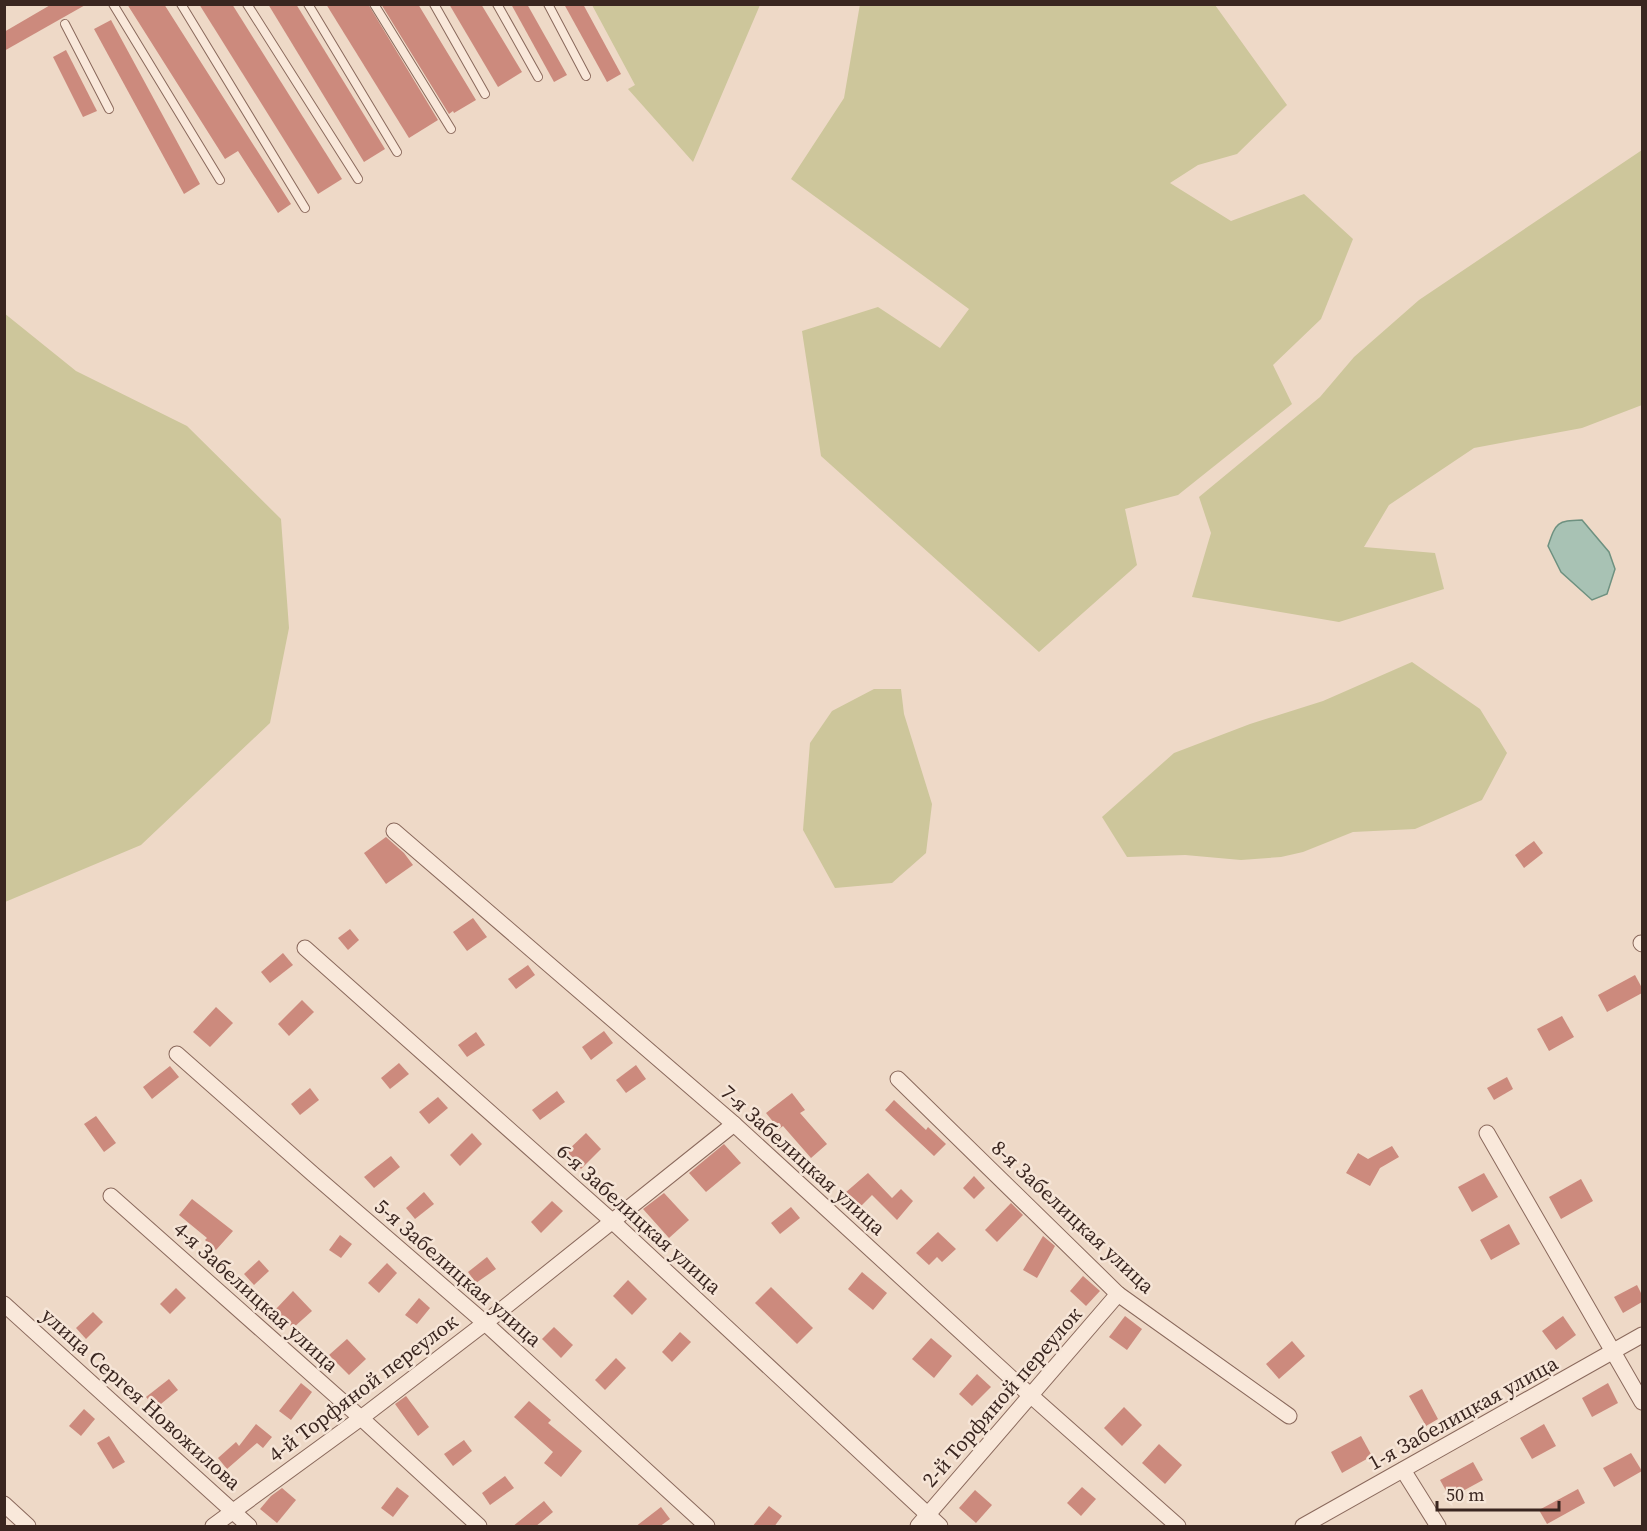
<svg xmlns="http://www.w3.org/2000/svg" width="1647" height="1531" font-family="'Source Serif 4',serif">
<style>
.green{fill:#cdc69b}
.water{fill:#a8c2b4;stroke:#6e9180;stroke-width:1.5}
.building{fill:#cc8a7d}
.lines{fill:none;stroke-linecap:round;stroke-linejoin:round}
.lane-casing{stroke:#8a695c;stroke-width:10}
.street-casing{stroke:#8a695c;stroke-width:17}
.lane{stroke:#f9e8da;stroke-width:8}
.street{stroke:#f9e8da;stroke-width:15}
.labels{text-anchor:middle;stroke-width:5;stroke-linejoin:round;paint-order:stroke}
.street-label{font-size:21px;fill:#3a2620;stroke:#f6e5d7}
</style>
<rect width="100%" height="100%" fill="#eed9c7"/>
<g class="green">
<path d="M 860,4 L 1215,5 L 1287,105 L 1237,154 L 1198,165 L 1170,183 L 1231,221 L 1304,194 L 1353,239 L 1321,319 L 1273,365 L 1292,404 L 1178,495 L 1125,509 L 1137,565 L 1039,652 L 821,456 L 802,331 L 878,307 L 940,348 L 969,309 L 791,179 L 844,98 Z"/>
<path d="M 592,5 L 760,5 L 693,162 L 628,89 L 635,85 Z"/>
<path d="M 1642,150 L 1642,405 L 1582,428 L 1474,448 L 1389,505 L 1364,547 L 1435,553 L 1444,589 L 1339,622 L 1192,597 L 1211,533 L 1199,497 L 1320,397 L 1354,357 L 1419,300 Z"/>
<path d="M 4,313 L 76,371 L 187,426 L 281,519 L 289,628 L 270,723 L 141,845 L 5,902 Z"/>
<path d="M 1412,662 L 1480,709 L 1507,753 L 1482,800 L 1415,829 L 1353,832 L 1303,852 L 1281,857 L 1241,860 L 1185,855 L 1127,857 L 1102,817 L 1174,753 L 1250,724 L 1323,701 Z"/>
<path d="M 874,689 L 901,689 L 904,714 L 932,804 L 926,853 L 892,883 L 835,888 L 803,830 L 810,743 L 832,711 Z"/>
</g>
<path class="water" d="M 1582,520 L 1609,552 L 1615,569 L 1607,594 L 1592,600 L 1561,572 L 1548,546 C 1556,522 1557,521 1582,520 Z"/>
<g class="building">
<path d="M 52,4 L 87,4 L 4,51 L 4,32 Z"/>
<path d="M 127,4 L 164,4 L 291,204 L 278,213 L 238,151 L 225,159 Z"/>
<path d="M 199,4 L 232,4 L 342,179 L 318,194 Z"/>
<path d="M 268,4 L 296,4 L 385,149 L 364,162 Z"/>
<path d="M 326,4 L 368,4 L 438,120 L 409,138 Z"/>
<path d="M 381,4 L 418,4 L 476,100 L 454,113 L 453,111 L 449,114 Z"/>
<path d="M 449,4 L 481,4 L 522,72 L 498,87 Z"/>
<path d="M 511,4 L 527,4 L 567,75 L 554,82 Z"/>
<path d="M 564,4 L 583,4 L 621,74 L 607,82 Z"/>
<path d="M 111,20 L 200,184 L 184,194 L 94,29 Z"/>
<path d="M 66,50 L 97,111 L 83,117 L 53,57 Z"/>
<path d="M 386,837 L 404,853 L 413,865 L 386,884 L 364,853 Z"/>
<path d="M 1534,841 L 1543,853 L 1524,868 L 1515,855 Z"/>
<path d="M 473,918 L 487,937 L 467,951 L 453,932 Z"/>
<path d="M 350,929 L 359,940 L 348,950 L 338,938 Z"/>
<path d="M 283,953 L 293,965 L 270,983 L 261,972 Z"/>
<path d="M 528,965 L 535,975 L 516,989 L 508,979 Z"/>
<path d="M 1635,975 L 1642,988 L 1642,993 L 1607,1012 L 1598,995 Z"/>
<path d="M 302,1000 L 314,1012 L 289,1036 L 278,1024 Z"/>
<path d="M 216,1007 L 233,1023 L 210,1047 L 193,1032 Z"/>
<path d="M 1562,1016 L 1574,1037 L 1549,1051 L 1537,1029 Z"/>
<path d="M 604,1031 L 613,1043 L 591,1060 L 582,1047 Z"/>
<path d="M 476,1032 L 485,1045 L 467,1057 L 458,1045 Z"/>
<path d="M 399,1063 L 409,1074 L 390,1089 L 381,1078 Z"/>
<path d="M 636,1065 L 646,1079 L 626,1093 L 616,1080 Z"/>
<path d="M 170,1066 L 179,1077 L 152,1099 L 143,1087 Z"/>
<path d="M 1507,1077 L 1513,1089 L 1494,1100 L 1487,1088 Z"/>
<path d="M 310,1088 L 319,1100 L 300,1115 L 291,1104 Z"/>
<path d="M 557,1091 L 565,1102 L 540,1120 L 532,1110 Z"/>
<path d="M 792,1093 L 805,1110 L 800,1113 L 827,1144 L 811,1158 L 783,1126 L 779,1129 L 766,1113 Z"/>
<path d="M 438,1097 L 448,1108 L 429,1124 L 419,1112 Z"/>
<path d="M 894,1100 L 926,1130 L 928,1127 L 946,1144 L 934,1156 L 885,1110 Z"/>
<path d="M 96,1116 L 116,1143 L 104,1152 L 84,1124 Z"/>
<path d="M 472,1133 L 482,1144 L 460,1166 L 450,1155 Z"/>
<path d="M 586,1133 L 601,1149 L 581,1169 L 565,1153 Z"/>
<path d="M 724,1144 L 741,1163 L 706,1192 L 689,1173 Z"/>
<path d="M 1392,1146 L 1399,1157 L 1380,1168 L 1370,1186 L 1346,1173 L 1358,1153 L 1368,1159 Z"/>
<path d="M 391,1156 L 400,1167 L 374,1188 L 364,1177 Z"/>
<path d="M 868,1173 L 892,1198 L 901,1189 L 913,1201 L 897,1220 L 872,1195 L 859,1208 L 845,1193 Z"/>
<path d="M 1484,1173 L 1498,1197 L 1472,1212 L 1458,1187 Z"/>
<path d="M 974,1176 L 985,1188 L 974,1199 L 963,1188 Z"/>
<path d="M 1581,1179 L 1593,1201 L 1561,1219 L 1549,1197 Z"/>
<path d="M 424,1192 L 434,1204 L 415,1219 L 406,1208 Z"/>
<path d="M 664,1193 L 689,1220 L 669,1238 L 643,1209 Z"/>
<path d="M 192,1199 L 233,1231 L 216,1250 L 205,1240 L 207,1238 L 179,1215 Z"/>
<path d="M 552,1201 L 563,1211 L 541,1233 L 531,1222 Z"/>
<path d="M 1011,1203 L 1023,1215 L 997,1242 L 985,1230 Z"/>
<path d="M 791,1207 L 800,1218 L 780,1234 L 771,1223 Z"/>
<path d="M 1509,1224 L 1520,1244 L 1491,1260 L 1480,1240 Z"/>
<path d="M 938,1232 L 956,1249 L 942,1262 L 937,1257 L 929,1265 L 916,1253 Z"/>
<path d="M 340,1235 L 352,1244 L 341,1258 L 329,1250 Z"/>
<path d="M 1043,1236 L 1055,1246 L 1037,1278 L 1023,1270 Z"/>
<path d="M 487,1257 L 496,1269 L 476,1283 L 468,1272 Z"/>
<path d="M 259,1260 L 269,1271 L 254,1285 L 244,1274 Z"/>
<path d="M 387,1263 L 397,1273 L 379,1293 L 368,1283 Z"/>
<path d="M 862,1272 L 887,1293 L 873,1310 L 848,1289 Z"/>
<path d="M 1083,1276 L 1100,1291 L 1086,1306 L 1070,1291 Z"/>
<path d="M 628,1280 L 647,1299 L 632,1315 L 613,1296 Z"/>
<path d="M 1637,1285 L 1642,1295 L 1642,1302 L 1623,1313 L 1614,1297 Z"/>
<path d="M 771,1287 L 813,1328 L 797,1344 L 755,1303 Z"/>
<path d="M 176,1288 L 186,1298 L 170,1314 L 160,1304 Z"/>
<path d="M 293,1291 L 312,1311 L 293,1328 L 275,1310 Z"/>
<path d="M 419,1298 L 430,1308 L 417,1324 L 405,1315 Z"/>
<path d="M 93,1312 L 103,1322 L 86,1339 L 76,1328 Z"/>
<path d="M 1125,1316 L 1142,1329 L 1127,1350 L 1109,1337 Z"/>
<path d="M 1563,1316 L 1576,1335 L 1556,1350 L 1542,1331 Z"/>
<path d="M 554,1327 L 573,1345 L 561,1358 L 542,1339 Z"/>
<path d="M 680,1332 L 691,1342 L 672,1362 L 662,1352 Z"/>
<path d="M 931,1338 L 952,1356 L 934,1378 L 912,1359 Z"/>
<path d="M 347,1339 L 366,1359 L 349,1375 L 329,1355 Z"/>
<path d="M 1292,1341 L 1305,1356 L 1279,1379 L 1266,1364 Z"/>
<path d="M 616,1358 L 626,1368 L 605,1390 L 595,1380 Z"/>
<path d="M 977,1374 L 991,1387 L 972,1406 L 959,1394 Z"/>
<path d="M 169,1379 L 178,1390 L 156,1408 L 146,1397 Z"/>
<path d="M 301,1383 L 312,1392 L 291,1420 L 279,1411 Z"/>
<path d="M 1608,1383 L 1618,1403 L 1592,1417 L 1582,1398 Z"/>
<path d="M 1422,1389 L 1438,1419 L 1426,1426 L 1409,1396 Z"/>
<path d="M 406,1396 L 429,1427 L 418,1436 L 395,1404 Z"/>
<path d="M 529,1401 L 551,1420 L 548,1423 L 582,1451 L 561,1477 L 544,1463 L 553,1452 L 514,1417 Z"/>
<path d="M 1124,1407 L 1142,1425 L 1122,1446 L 1104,1428 Z"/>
<path d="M 84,1409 L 95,1419 L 81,1436 L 69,1426 Z"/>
<path d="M 256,1424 L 272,1437 L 263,1448 L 257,1443 L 227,1469 L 218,1458 L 236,1442 L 239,1446 Z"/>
<path d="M 1544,1424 L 1556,1446 L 1532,1459 L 1520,1438 Z"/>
<path d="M 109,1436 L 125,1462 L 113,1469 L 97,1443 Z"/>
<path d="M 1361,1436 L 1372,1456 L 1342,1473 L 1331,1452 Z"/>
<path d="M 464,1440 L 472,1451 L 453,1466 L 444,1454 Z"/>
<path d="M 1159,1444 L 1182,1465 L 1165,1484 L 1142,1463 Z"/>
<path d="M 1631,1453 L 1642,1471 L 1614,1487 L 1603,1468 Z"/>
<path d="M 1473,1462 L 1483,1480 L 1450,1498 L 1440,1480 Z"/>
<path d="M 505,1476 L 514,1488 L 490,1505 L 482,1493 Z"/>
<path d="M 397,1487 L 409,1496 L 393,1517 L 381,1508 Z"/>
<path d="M 1082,1487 L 1096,1499 L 1081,1516 L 1067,1503 Z"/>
<path d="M 282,1488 L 296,1500 L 277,1523 L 260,1509 L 271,1496 Z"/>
<path d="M 1578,1489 L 1585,1503 L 1547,1524 L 1539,1510 Z"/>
<path d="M 975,1490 L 992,1505 L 976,1523 L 959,1508 Z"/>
<path d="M 544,1501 L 553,1512 L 535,1527 L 512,1527 Z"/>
<path d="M 769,1506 L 782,1516 L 774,1527 L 752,1527 Z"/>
<path d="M 661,1507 L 670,1519 L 659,1527 L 635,1527 Z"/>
</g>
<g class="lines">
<g class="lane-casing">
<g id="lane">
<path d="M 113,4 L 220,180"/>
<path d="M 181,4 L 305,208"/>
<path d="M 247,4 L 358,179"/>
<path d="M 308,4 L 397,152"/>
<path d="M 374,4 L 451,129"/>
<path d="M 434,4 L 485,94"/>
<path d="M 497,4 L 538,77"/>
<path d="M 548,4 L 586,76"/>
<path d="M 65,24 L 109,109"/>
</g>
</g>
<g class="street-casing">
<g id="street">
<path d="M 394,831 L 734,1124 L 1020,1386 L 1178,1526"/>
<path d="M 1641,943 L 1642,944"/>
<path d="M 305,948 L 612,1221 L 940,1526"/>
<path d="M 177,1054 L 314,1175 L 485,1323 L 707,1526"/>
<path d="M 898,1079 L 1118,1294 L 1289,1416"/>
<path d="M 1487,1133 L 1642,1402"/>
<path d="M 111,1196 L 361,1418 L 479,1526"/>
<path d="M 4,1304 L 249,1526"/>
<path d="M 1403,1470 L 1438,1526"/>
<path d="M 4,1504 L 28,1526"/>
<path d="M 213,1526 L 361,1418 L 485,1323 L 734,1124"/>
<path d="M 918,1526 L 1118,1294"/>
<path d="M 1303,1526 L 1642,1335"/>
</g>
</g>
<use href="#lane" class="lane"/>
<use href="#street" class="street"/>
</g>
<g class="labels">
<g class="street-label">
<text transform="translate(803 1160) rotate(42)" y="7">7-я Забелицкая улица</text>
<text transform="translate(1073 1217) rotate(43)" y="7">8-я Забелицкая улица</text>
<text transform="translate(639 1219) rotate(42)" y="7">6-я Забелицкая улица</text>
<text transform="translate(458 1273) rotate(41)" y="7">5-я Забелицкая улица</text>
<text transform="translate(256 1297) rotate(42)" y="7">4-я Забелицкая улица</text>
<text transform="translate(363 1388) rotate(-37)" y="7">4-й Торфяной переулок</text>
<text transform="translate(1002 1397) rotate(-49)" y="7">2-й Торфяной переулок</text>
<text transform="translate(141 1399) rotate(42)" y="7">улица Сергея Новожилова</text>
<text transform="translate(1463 1413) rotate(-29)" y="7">1-я Забелицкая улица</text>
</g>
</g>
<rect width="1647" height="1531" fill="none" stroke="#3a2620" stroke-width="12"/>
<path d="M1437 1501v9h122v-9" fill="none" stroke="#3a2620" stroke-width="3"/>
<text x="1446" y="1501" font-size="18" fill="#3a2620" stroke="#f6e5d7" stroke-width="4.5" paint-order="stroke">50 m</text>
</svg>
